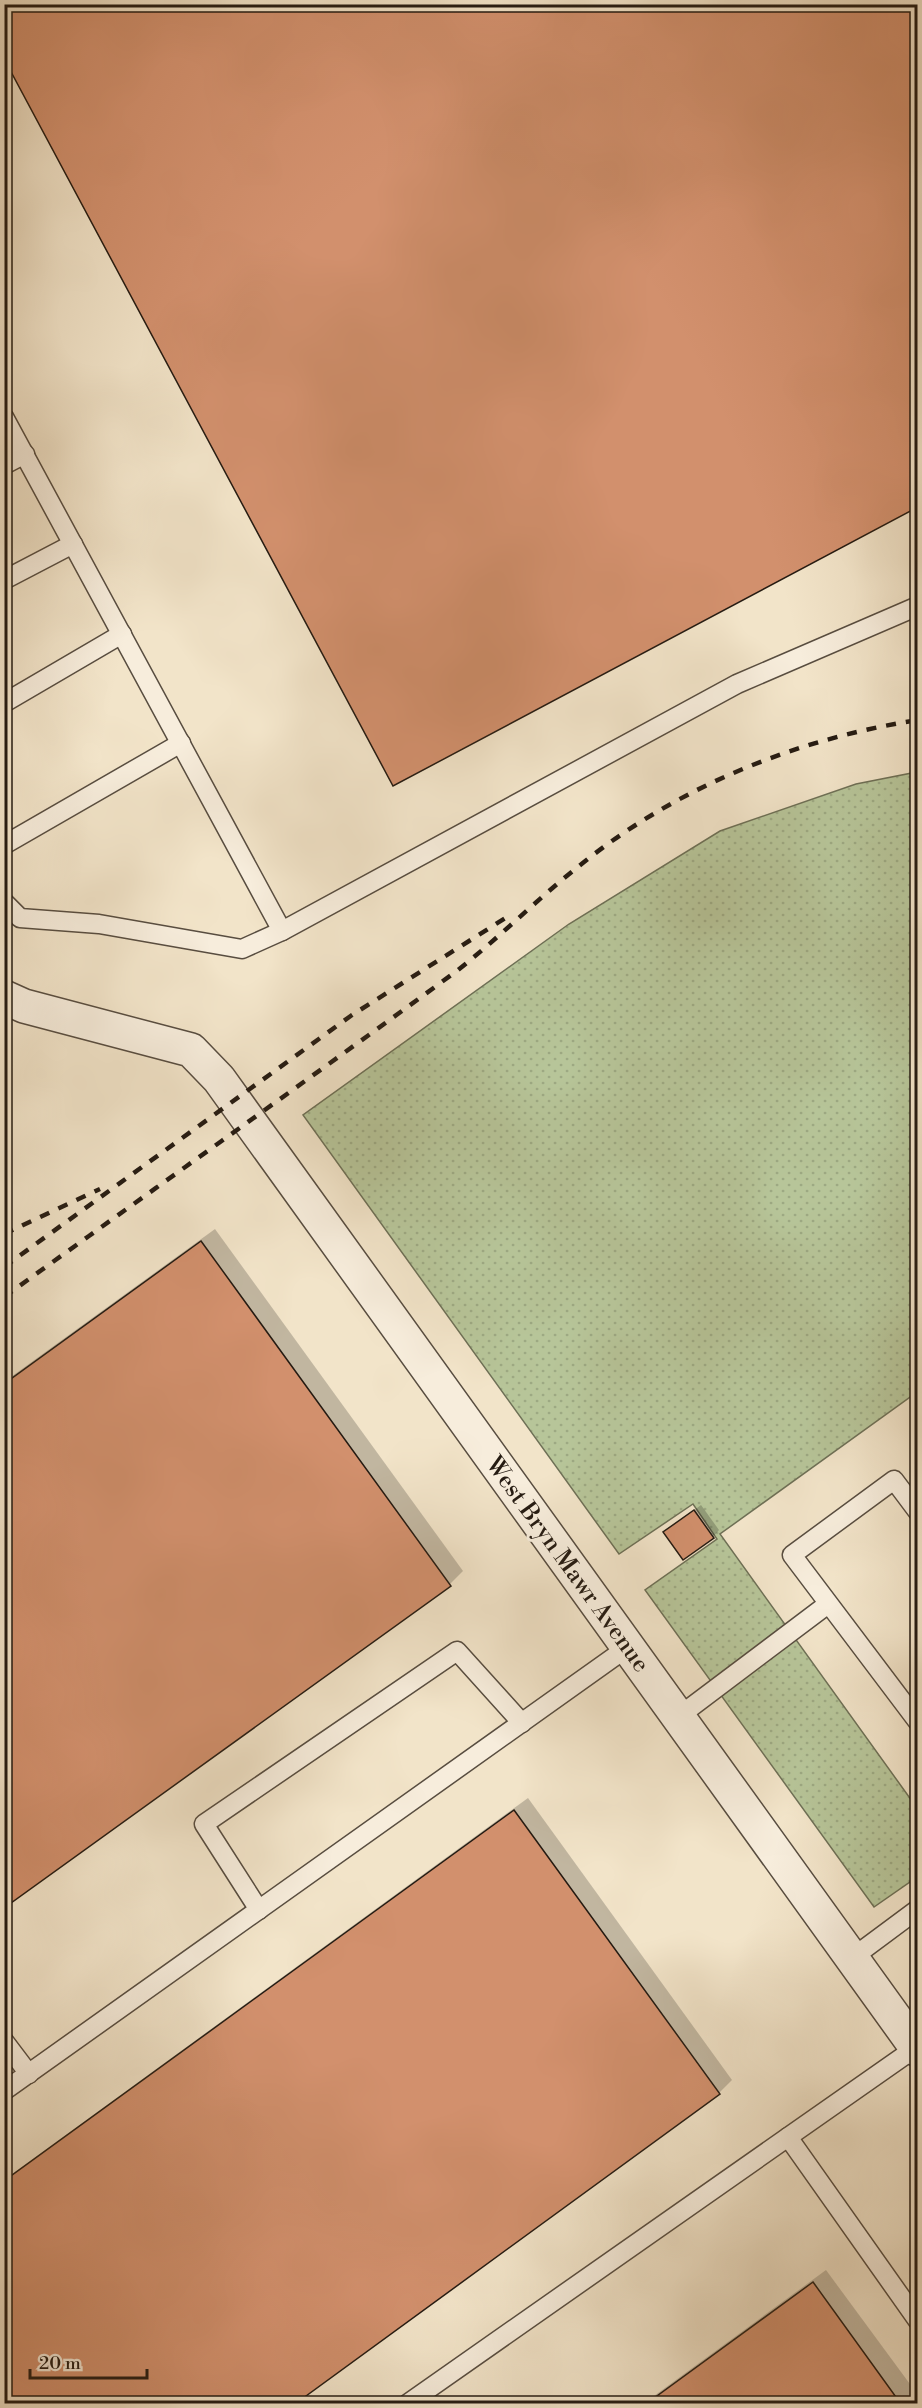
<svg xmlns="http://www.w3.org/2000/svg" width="922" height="2408" font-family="'Libre Bodoni',serif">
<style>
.grass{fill:url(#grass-dots);stroke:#6e7056;stroke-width:1.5}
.shadow{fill:#0003}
.building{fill:#d2906d;stroke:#251b12;stroke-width:1.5}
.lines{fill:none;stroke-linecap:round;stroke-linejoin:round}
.service-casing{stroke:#584d40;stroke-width:21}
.minor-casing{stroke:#584d40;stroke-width:36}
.service{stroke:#f7eddc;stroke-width:18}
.minor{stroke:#f7eddc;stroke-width:33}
.rail{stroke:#251b12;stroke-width:4.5;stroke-dasharray:10 10;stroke-linecap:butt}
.labels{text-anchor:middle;stroke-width:6;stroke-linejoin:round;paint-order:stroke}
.street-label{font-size:24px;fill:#251b12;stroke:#f7eddc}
</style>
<defs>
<pattern id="grass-dots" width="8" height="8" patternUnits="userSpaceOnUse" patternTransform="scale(1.5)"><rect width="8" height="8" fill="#b7c599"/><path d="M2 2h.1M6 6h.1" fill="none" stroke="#9da983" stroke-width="1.8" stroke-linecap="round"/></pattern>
</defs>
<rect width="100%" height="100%" fill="#f2e4c9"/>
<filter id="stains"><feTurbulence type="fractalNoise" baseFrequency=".00333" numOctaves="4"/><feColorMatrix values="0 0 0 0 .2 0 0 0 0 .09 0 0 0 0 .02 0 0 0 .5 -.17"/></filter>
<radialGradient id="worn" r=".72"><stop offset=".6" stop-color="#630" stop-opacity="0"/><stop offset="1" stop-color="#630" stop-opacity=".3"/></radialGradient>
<path class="grass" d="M 917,772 L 917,1392 L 720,1534 L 917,1808 L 917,1877 L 874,1907 L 645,1590 L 717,1539 L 693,1504 L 619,1554 L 303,1115 L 569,924 L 720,831 L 856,784 Z"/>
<g class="shadow">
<path d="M 215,1229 L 463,1571 L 450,1584 L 4,1906 L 4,1382 Z"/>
<path d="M 701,1505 L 719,1530 L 713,1537 L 665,1532 Z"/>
<path d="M 528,1798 L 732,2080 L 719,2093 L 293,2404 L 4,2404 L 4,2180 Z"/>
<path d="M 826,2270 L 918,2395 L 918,2404 L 643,2404 Z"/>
</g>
<g class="building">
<path d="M 4,4 L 918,4 L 918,507 L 393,786 L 10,70 L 4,73 Z"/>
<path d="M 201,1241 L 451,1586 L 4,1908 L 4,1384 Z"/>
<path d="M 694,1510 L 714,1538 L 683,1560 L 663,1532 Z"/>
<path d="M 514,1810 L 720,2094 L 295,2404 L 4,2404 L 4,2181 Z"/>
<path d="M 813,2282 L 901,2404 L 646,2404 Z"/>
</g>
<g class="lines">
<g class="service-casing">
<g id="service">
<path d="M 4,417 L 282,931"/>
<path d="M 4,465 L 25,454"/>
<path d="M 4,580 L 73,544"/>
<path d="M 4,703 L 122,634"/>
<path d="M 4,845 L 181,743"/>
<path d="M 4,902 L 20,918 L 99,924 L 242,949 L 282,931 L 737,684 L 918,606"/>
<path d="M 918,1512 L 894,1480 L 792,1555 L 918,1722"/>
<path d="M 678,1717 L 828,1604"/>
<path d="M 259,1910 L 204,1824 L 457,1651 L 522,1723"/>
<path d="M 852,1958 L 918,1909"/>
<path d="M 4,2041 L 29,2074"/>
<path d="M 4,2091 L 628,1647"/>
<path d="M 788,2137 L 918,2321"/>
<path d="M 407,2404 L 918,2046"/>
</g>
</g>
<g class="minor-casing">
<path id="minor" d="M 4,997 L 24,1006 L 191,1050 L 219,1079 L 918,2050"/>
</g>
<use href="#service" class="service"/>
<use href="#minor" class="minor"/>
<g class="rail">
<path d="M 4,1234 L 100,1189"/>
<path d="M 4,1267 L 352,1015 L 507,917"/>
<path d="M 4,1297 C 154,1189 305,1082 454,973 C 497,940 536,900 579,866 C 675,788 795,739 918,720"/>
</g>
</g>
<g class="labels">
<g class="street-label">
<text transform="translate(568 1564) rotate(54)" y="8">West Bryn Mawr Avenue</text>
</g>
</g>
<rect width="922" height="2408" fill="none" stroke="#f2e4c9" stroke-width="24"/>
<rect x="6" y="6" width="910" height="2396" fill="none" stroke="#251b12" stroke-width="3"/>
<rect x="12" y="12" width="898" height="2384" fill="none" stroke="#251b12" stroke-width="1.5"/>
<path d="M30 2369v9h117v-9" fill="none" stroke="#251b12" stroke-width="3"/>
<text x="39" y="2369" font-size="18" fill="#251b12" stroke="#f7eddc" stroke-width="4.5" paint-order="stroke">20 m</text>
<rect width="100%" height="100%" filter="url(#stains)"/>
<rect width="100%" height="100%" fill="url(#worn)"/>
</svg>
